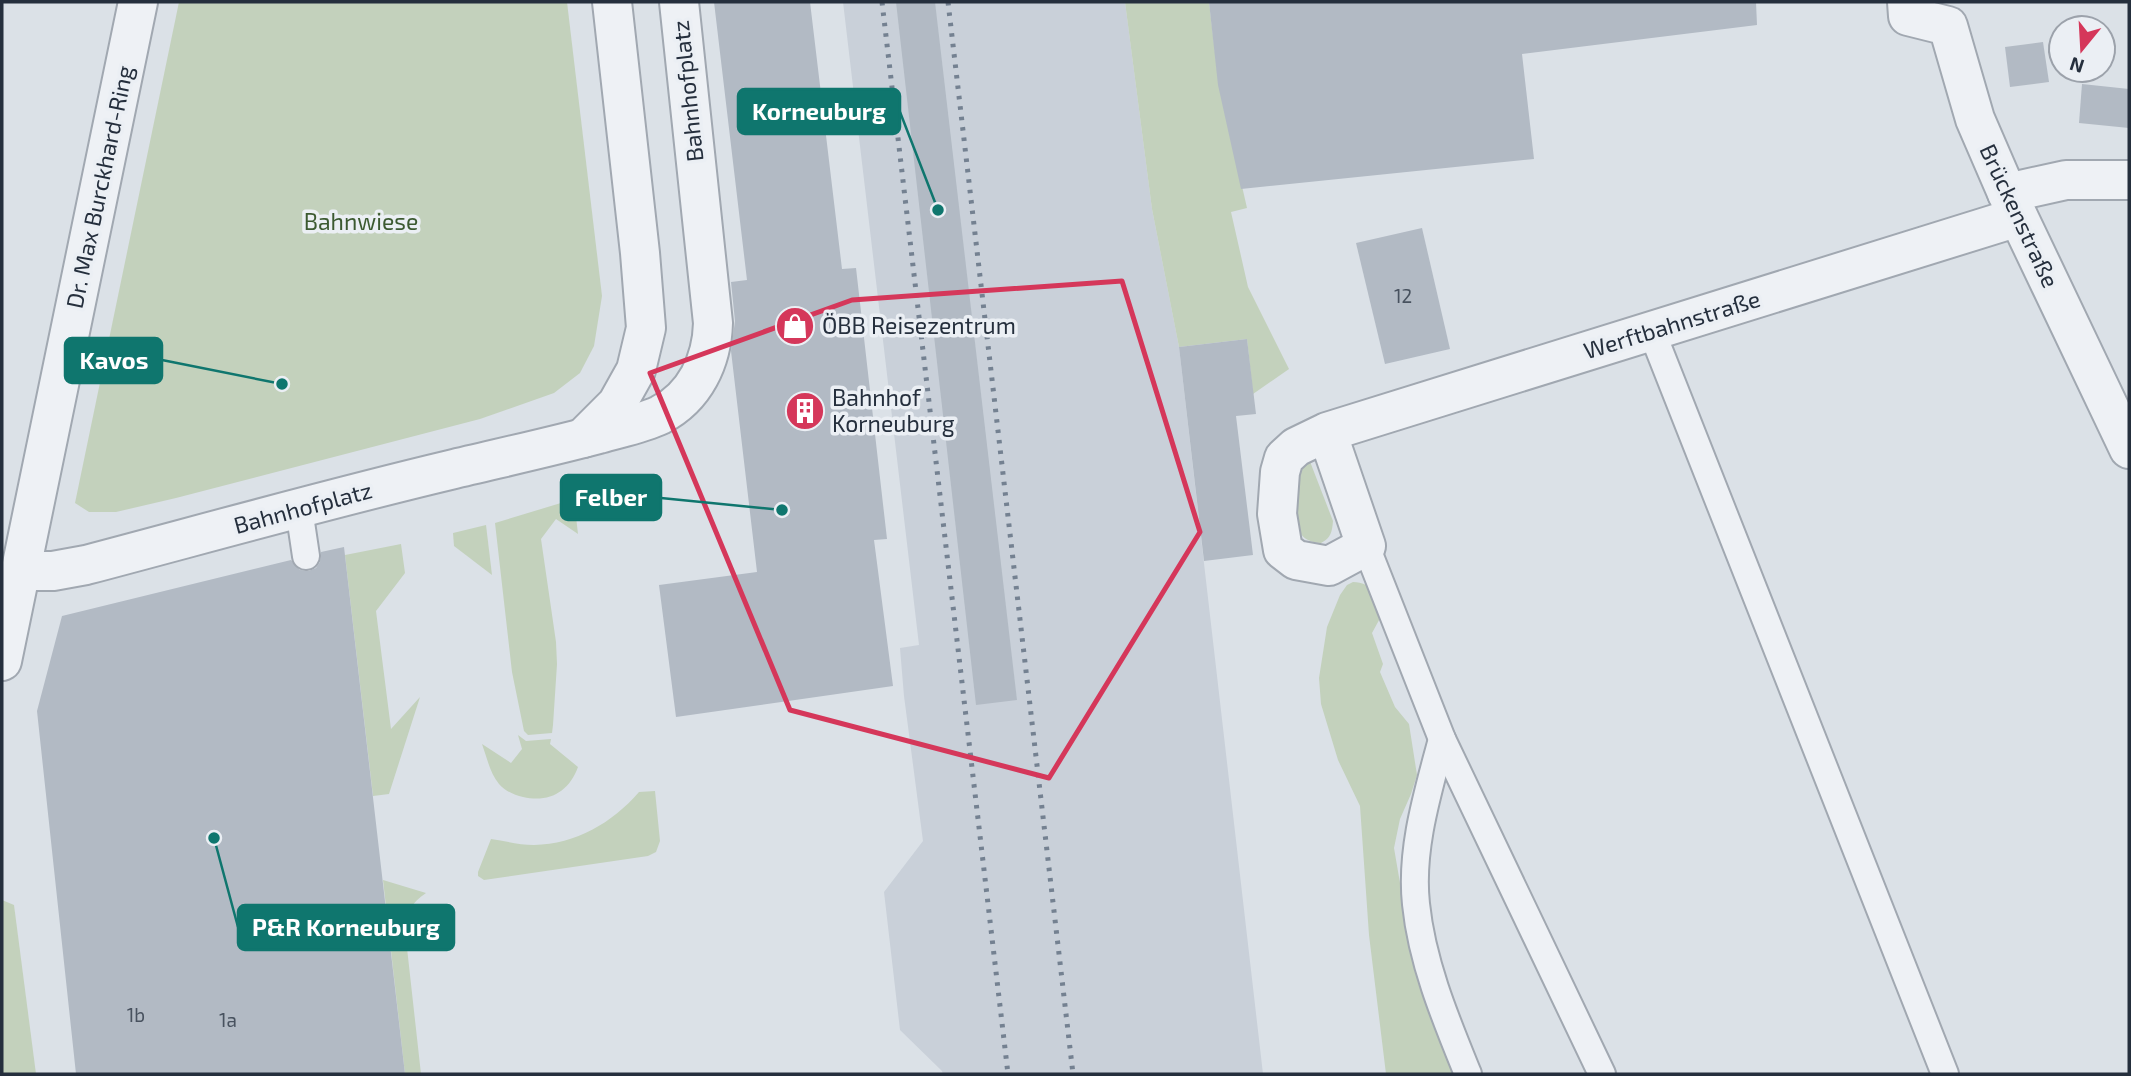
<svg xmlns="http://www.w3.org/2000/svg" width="2131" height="1076" font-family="'Exo 2',sans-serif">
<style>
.built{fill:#c9d0d9}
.green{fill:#c3d1bc}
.building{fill:#b2bac4}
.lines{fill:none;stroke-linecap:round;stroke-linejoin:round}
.service-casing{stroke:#a1a8b1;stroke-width:30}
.minor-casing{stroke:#a1a8b1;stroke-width:42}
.service{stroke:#eef1f5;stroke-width:26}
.minor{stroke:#eef1f5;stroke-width:38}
.rail{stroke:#748191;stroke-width:5;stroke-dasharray:3.5 7;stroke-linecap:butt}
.marked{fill:none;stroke:#d5375a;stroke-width:5;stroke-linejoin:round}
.labels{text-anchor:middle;stroke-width:7;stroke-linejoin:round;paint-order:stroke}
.number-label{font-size:19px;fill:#48525f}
.street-label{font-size:23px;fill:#252f3d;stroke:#ebeff4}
.park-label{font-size:23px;fill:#3c5a31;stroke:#ebeff4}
.poi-label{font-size:23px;fill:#252f3d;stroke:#ebeff4;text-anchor:start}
.leader{fill:none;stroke:#0f766e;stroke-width:2.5}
.callout-dot{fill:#0f766e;stroke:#ebeff4;stroke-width:2.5}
.callout{fill:#0f766e;stroke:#0f766e;stroke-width:2.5}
.callout-label{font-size:24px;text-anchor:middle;font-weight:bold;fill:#fff}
</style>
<rect width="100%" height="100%" fill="#dbe1e7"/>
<path class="built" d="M 843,2 L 1125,2 L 1152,209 L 1179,347 L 1263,1074 L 943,1074 L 942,1071 L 900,1030 L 884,892 L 923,841 L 904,696 L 900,648 L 919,645 Z"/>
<g class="green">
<path d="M 179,2 L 567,2 L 602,296 L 594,346 L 580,373 L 554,393 L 480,419 L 176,498 L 116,512 L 89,512 L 75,503 Z"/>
<path d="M 1125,2 L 1209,2 L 1219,86 L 1247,208 L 1231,212 L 1248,287 L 1289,369 L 1253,394 L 1247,339 L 1179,347 L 1152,209 Z"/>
<path d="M 1309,459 L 1333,521 C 1332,532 1331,538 1321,543 C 1282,542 1298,492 1300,465 Z"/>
<path d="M 574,499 L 578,534 L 556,519 L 541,539 L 556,642 L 557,664 L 553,725 L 552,733 L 528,735 L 524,731 L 512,672 L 495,523 Z"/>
<path d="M 486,525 L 492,575 L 454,546 L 453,533 Z"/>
<path d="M 401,544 L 405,573 L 376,611 L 391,729 L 420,697 L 389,794 L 373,796 L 345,555 Z"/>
<path d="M 1353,582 C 1372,582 1377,597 1384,611 L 1372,633 L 1383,664 L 1380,672 L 1395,707 L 1409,724 L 1417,775 L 1411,794 L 1400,819 L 1394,848 L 1400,883 L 1405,907 L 1458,1074 L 1386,1074 L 1369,935 L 1360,806 L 1338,760 L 1321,704 L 1319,678 L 1327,627 L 1340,595 L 1347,585 Z"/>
<path d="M 518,735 L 526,741 L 551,739 L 550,744 L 578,767 C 569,792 549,803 523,797 C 514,795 505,791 499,784 C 490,773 487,758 482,744 L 511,763 L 522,749 Z"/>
<path d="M 655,791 L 660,841 L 656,852 L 648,856 L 484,880 L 478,876 L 478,872 L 491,839 C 505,841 520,845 534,845 C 576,844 612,823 639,792 Z"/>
<path d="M 383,880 L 426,893 C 411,903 407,913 405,930 L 421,1074 L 405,1074 Z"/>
<path d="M 2,900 L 14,905 L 36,1074 L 2,1074 Z"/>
</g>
<g class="building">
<path d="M 714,2 L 810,2 L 842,269 L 856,268 L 887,539 L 874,540 L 893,686 L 676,717 L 659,585 L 757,572 L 731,351 L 735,321 L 731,282 L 747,280 Z"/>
<path d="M 896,2 L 935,2 L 1017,700 L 976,705 Z"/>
<path d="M 1209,2 L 1756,2 L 1757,25 L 1522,54 L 1534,159 L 1241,189 L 1218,85 Z"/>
<path d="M 2043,42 L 2049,82 L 2010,87 L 2005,47 Z"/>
<path d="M 2082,84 L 2129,89 L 2129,128 L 2079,123 Z"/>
<path d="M 1422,228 L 1450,349 L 1385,364 L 1356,243 Z"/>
<path d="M 1247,339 L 1256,414 L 1236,416 L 1253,555 L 1204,561 L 1179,347 Z"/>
<path d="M 344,547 L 405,1074 L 76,1074 L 37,711 L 62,616 L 291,560 L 300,570 L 309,571 L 316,568 L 320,562 L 321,552 Z"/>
</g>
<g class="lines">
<g class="service-casing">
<g id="service">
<path d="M 1652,332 L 1945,1074"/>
<path d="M 299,509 L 306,556"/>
<path d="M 1366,546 L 1442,739 L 1602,1074"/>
<path d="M 1442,739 C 1428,792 1410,849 1416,904 C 1422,963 1446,1020 1468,1074"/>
</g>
</g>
<g class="minor-casing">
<g id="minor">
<path d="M 1907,2 L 1908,16 L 1948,26 L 1975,119 L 2007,193 L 2129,449"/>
<path d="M 2007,193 L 2066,180 L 2129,180"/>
<path d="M 1327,432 L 1366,546 L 1329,566 L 1296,560 L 1283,550 L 1277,514 L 1280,472 L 1284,458 L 1296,447 L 1327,432 L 2018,217"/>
<path d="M 583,438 L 617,404 L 636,370 L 646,328 L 640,253 L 612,2"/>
<path d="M 22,571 L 53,571 L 86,565 C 207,533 328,499 450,470 C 500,458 550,447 599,434 C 619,428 641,424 660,415 C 695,397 712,361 713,323 L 679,2"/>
<path d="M 2,661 L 138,2"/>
</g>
</g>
<use href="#service" class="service"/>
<use href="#minor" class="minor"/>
<g class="rail">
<path d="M 882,2 L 1008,1074"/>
<path d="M 948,2 L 1073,1074"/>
</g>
</g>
<path class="marked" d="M 1122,281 L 1200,532 L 1049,778 L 790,710 L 650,373 L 852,300 Z"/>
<defs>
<g id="shop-disc" transform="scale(2.0125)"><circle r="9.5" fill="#d5375a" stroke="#ebeff4"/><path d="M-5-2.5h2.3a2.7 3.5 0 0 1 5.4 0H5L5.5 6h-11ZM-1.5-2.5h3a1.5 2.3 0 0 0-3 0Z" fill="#fff"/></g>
<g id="building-disc" transform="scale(2.0125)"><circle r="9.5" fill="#d5375a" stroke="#ebeff4"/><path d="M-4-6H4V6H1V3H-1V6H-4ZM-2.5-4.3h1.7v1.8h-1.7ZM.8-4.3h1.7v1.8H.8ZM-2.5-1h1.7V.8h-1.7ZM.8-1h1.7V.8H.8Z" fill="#fff"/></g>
</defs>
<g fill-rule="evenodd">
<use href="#shop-disc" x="795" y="326"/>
<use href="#building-disc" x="805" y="411"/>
</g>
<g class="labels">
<g class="number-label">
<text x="1403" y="303">12</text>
<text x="136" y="1022">1b</text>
<text x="228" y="1027">1a</text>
</g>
<g class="street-label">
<text transform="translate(688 91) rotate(-96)" y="8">Bahnhofplatz</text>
<text transform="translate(100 187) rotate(-78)" y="8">Dr. Max Burckhard-Ring</text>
<text transform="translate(2019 216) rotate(65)" y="8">Brückenstraße</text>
<text transform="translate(1672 325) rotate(-17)" y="8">Werftbahnstraße</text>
<text transform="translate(303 508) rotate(-15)" y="8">Bahnhofplatz</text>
</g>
<g class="park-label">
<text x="361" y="230">Bahnwiese</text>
</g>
<g class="poi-label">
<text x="822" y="334">ÖBB Reisezentrum</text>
<text x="832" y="406">Bahnhof<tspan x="832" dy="26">Korneuburg</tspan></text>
</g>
</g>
<path class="leader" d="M938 210L900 112M282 384L162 360M782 510L661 498M214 838L238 927"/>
<g class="callout-dot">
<circle cx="938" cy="210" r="7"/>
<circle cx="282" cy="384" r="7"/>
<circle cx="782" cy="510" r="7"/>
<circle cx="214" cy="838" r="7"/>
</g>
<g class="callout">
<rect x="738" y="89" width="162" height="45" rx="7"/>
<rect x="65" y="338" width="97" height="45" rx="7"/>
<rect x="561" y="475" width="100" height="45" rx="7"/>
<rect x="238" y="905" width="216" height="45" rx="7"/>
</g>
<g class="callout-label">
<text x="819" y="120">Korneuburg</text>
<text x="114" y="369">Kavos</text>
<text x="611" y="506">Felber</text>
<text x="346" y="936">P&amp;R Korneuburg</text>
</g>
<rect width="2131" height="1076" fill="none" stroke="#252f3d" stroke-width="7"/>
<g transform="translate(2082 49) rotate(198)"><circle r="33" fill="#ebeff4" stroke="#9ca2ab" stroke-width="2"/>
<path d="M0-5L12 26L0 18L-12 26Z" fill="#d5375a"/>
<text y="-10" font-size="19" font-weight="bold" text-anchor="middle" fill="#252f3d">N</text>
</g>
</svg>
